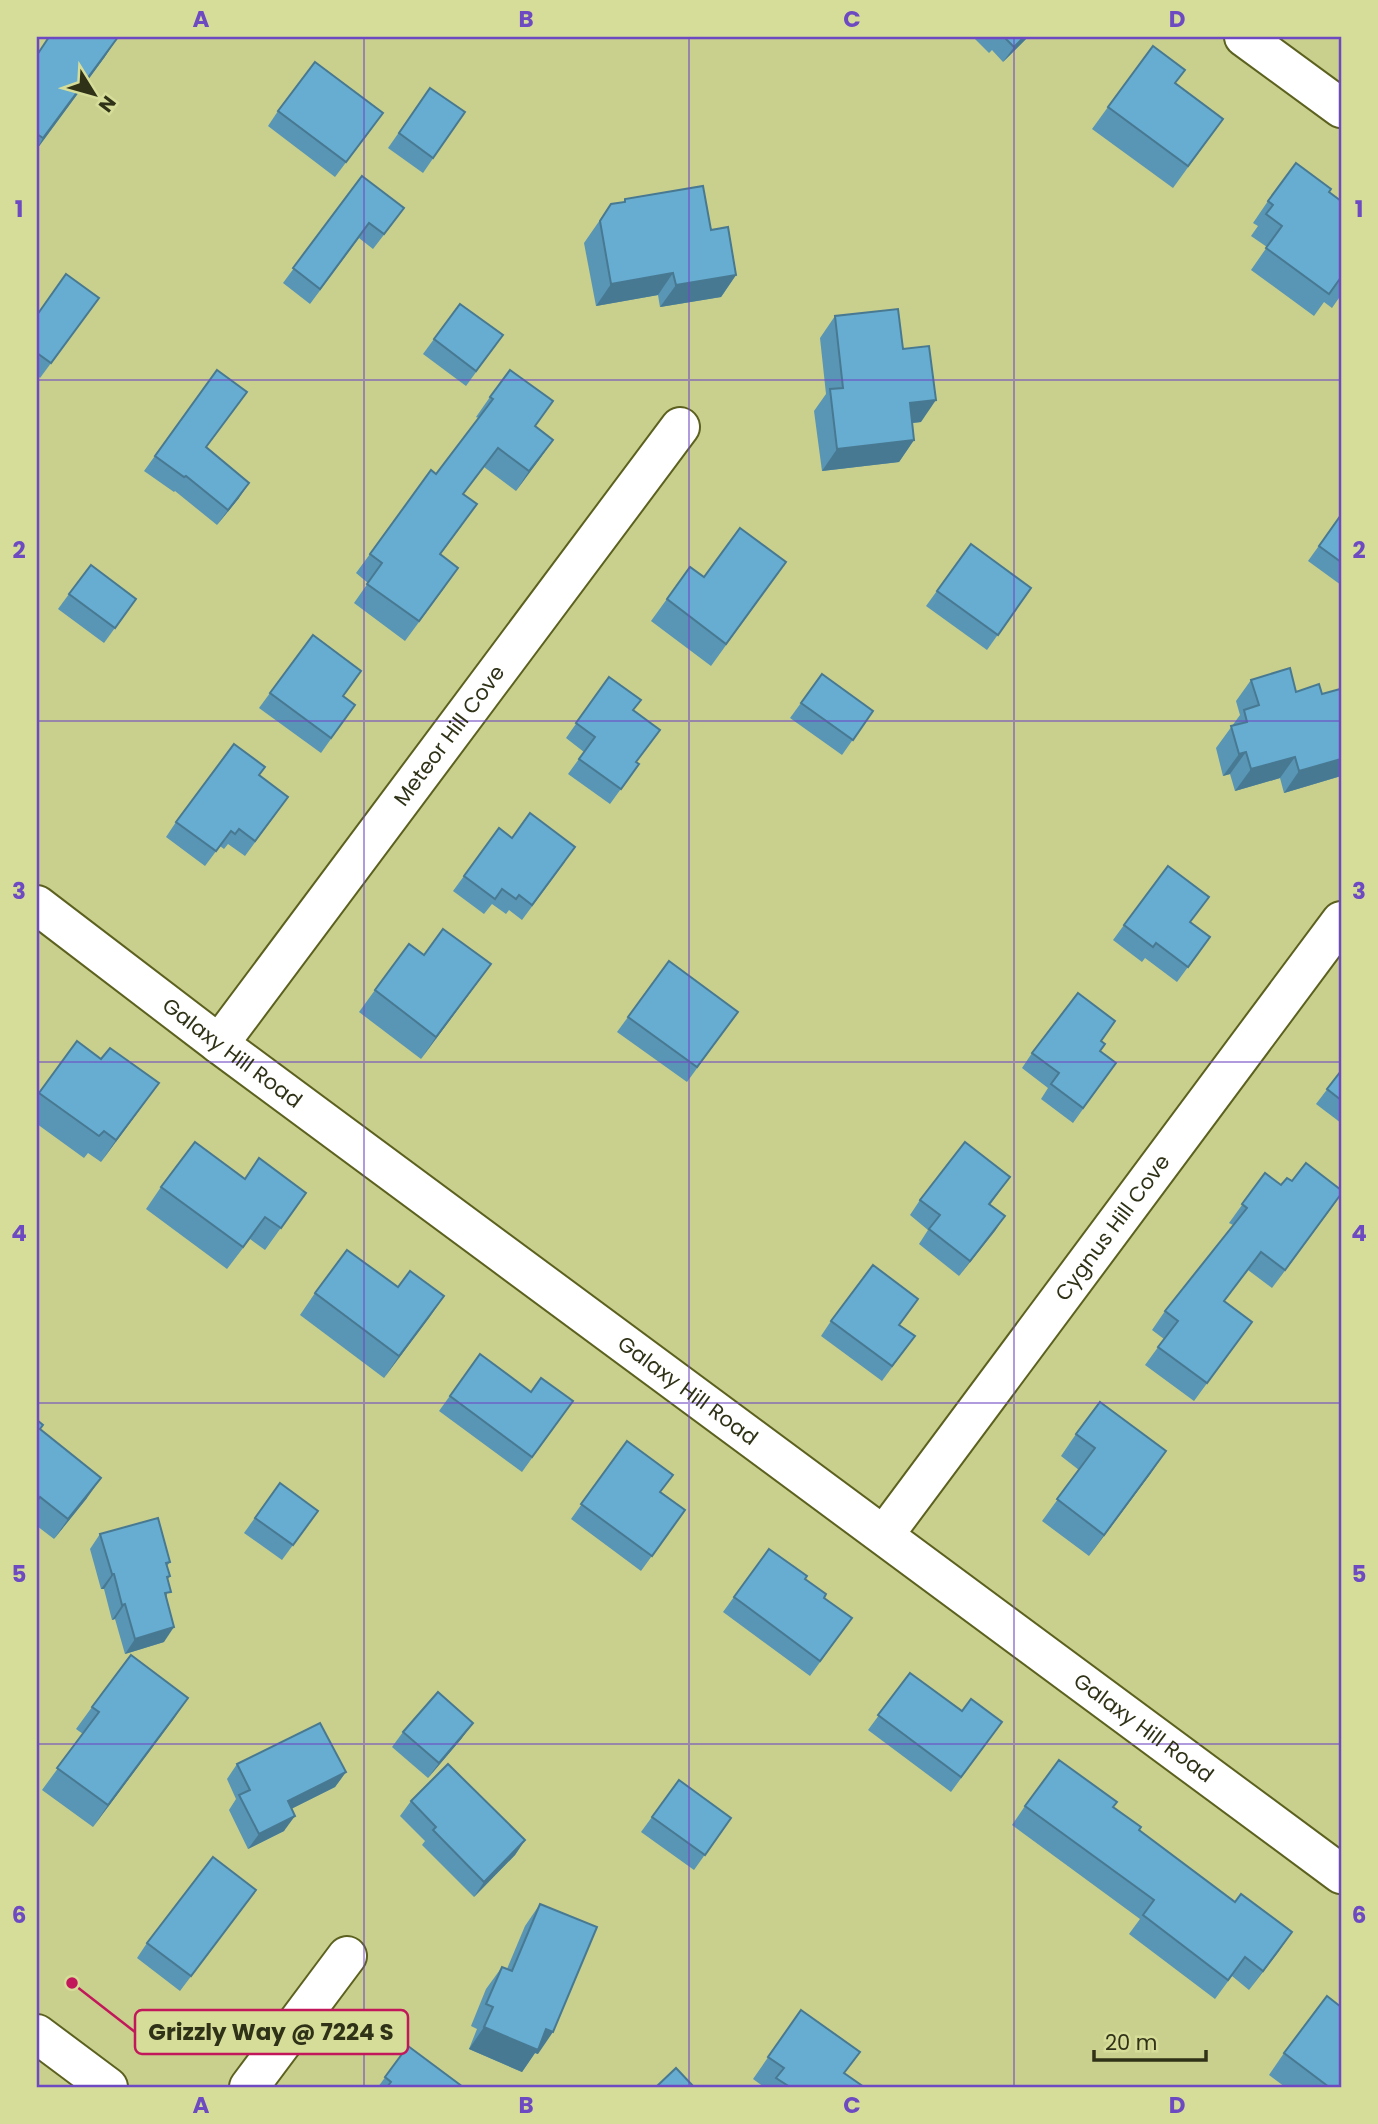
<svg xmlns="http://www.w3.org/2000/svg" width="1378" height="2124" font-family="Poppins,sans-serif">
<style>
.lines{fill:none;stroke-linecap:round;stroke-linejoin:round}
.minor-casing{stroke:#5d611f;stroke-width:42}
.minor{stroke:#fff;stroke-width:38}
.wall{fill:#5995b4}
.shaded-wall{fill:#487992}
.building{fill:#67add1;stroke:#487992;stroke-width:2}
.grid{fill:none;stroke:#6d49c2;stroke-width:2;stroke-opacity:0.55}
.labels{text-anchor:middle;stroke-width:5;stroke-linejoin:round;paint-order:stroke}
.street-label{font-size:21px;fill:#303217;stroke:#d6dd99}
.leader{fill:none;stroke:#c2185b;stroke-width:2.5}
.callout-dot{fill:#c2185b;stroke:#d6dd99;stroke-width:2.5}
.callout{fill:#d6dd99;stroke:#c2185b;stroke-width:2.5}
.callout-label{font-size:23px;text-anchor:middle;font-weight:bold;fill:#303217}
.neatline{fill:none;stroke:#6d49c2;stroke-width:2.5}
.grid-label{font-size:23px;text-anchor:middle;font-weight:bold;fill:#6d49c2}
</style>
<rect width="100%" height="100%" fill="#c9cf8c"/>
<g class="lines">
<g class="minor-casing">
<g id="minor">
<path d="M 1244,37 L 1341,108"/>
<path id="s1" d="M 37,905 L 219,1044 L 1341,1874"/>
<path id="s2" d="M 219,1044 L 680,427"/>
<path id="s3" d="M 884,1535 L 1341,921"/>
<path d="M 37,2034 L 108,2087"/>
<path d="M 249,2087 L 347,1956"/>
</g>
</g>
<use href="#minor" class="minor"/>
</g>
<g class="wall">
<path d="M 118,37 L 104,58 L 37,149 L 37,55 Z"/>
<path d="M 973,37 L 1028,37 L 1003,62 L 992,50 L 989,53 Z"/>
<path d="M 1175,84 L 1223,119 L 1173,188 L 1092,129 L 1108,107 Z"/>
<path d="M 430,88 L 465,112 L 423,173 L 388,148 Z"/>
<path d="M 278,111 L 372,128 L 335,177 L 268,126 Z"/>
<path d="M 362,176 L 393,223 L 373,249 L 359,238 L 310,304 L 283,283 Z"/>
<path d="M 1329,192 L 1341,201 L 1341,295 L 1332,308 L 1324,302 L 1314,316 L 1251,270 L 1267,247 L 1251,236 L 1258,226 L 1253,223 L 1268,201 Z"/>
<path d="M 625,199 L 711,230 L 736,275 L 721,297 L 660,307 L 658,295 L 596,306 L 584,243 L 611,204 L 623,203 Z"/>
<path d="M 99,298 L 40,378 L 37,375 L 37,315 Z"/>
<path d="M 835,316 L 903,349 L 921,422 L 912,423 L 914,440 L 899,462 L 822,471 L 814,411 L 826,394 L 820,338 Z"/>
<path d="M 503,335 L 466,386 L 423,354 L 434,339 Z"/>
<path d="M 217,370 L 207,448 L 239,498 L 217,525 L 175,491 L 174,492 L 144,471 Z"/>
<path d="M 490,397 L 535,426 L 553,440 L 516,491 L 484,467 L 463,494 L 463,524 L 441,554 L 445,587 L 405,641 L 354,603 L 368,583 L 356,573 L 370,554 L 436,474 L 479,418 L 476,417 Z"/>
<path d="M 1341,515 L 1341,585 L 1308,561 Z"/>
<path d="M 971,544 L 1031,588 L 987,650 L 926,606 Z"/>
<path d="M 786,562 L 711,666 L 651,621 L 690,567 L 704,577 Z"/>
<path d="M 69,594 L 136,599 L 104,643 L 58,609 Z"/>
<path d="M 822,674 L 873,711 L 842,755 L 790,718 Z"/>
<path d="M 609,677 L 633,711 L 637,762 L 639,764 L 610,804 L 568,774 L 584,752 L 566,738 Z"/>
<path d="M 1251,680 L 1296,692 L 1341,776 L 1284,793 L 1280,778 L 1235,791 L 1230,774 L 1223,776 L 1216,748 L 1240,715 L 1236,701 Z"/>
<path d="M 270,693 L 343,696 L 355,705 L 321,753 L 259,708 Z"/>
<path d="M 259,775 L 288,797 L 245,856 L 228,844 L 224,849 L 220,846 L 205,866 L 166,837 L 176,822 Z"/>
<path d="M 499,828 L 512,838 L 565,862 L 522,920 L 509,910 L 506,914 L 492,904 L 484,914 L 453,891 Z"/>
<path d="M 1191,923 L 1210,937 L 1177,982 L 1145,958 L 1142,962 L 1113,940 L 1124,925 Z"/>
<path d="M 424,955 L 491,964 L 421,1059 L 359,1012 L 375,990 Z"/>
<path d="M 738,1012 L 687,1082 L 617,1032 L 628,1017 Z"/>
<path d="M 77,1041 L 101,1059 L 159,1083 L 101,1162 L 88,1153 L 84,1158 L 37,1124 L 37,1096 Z"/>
<path d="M 1101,1041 L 1100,1052 L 1116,1063 L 1073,1123 L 1041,1099 L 1048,1088 L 1022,1068 L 1032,1053 Z"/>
<path d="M 1341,1071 L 1341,1123 L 1316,1104 Z"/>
<path d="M 1265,1173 L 1281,1185 L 1292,1181 L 1341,1194 L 1272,1288 L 1248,1270 L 1224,1301 L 1252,1322 L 1194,1401 L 1145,1365 L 1164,1339 L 1152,1330 L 1165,1311 L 1233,1225 L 1229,1223 Z"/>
<path d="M 1010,1177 L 990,1205 L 1005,1216 L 959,1276 L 919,1244 L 928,1230 L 910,1215 L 920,1200 Z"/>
<path d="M 245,1179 L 306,1193 L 265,1250 L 250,1239 L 227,1269 L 146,1209 L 161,1187 Z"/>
<path d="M 398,1287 L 444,1296 L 384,1378 L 300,1315 L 315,1293 Z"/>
<path d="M 831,1321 L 900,1325 L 904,1351 L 882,1381 L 821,1336 Z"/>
<path d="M 480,1354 L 531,1392 L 573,1401 L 522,1472 L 439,1411 Z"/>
<path d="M 37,1420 L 40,1429 L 87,1498 L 54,1539 L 37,1526 Z"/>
<path d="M 1076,1434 L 1151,1473 L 1089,1556 L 1042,1521 L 1079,1470 L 1061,1456 Z"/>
<path d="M 627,1441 L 661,1492 L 685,1510 L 641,1571 L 571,1519 Z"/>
<path d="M 280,1483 L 318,1511 L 282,1560 L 244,1533 Z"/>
<path d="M 100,1534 L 170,1562 L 167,1566 L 170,1576 L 168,1579 L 164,1642 L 125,1654 L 115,1619 L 112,1620 L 104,1589 L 101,1589 L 90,1549 Z"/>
<path d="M 769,1549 L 805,1579 L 824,1598 L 852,1618 L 810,1676 L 723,1612 Z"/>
<path d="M 910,1673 L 962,1711 L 1002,1722 L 951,1792 L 868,1730 Z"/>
<path d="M 188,1698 L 93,1827 L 42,1790 L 83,1734 L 76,1729 L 92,1707 Z"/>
<path d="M 403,1732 L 462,1738 L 428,1778 L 392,1747 Z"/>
<path d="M 237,1764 L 346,1772 L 335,1787 L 291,1809 L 284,1831 L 248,1849 L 229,1810 L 236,1799 L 227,1779 Z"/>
<path d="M 679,1780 L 731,1818 L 694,1870 L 641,1832 Z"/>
<path d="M 411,1801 L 525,1840 L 515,1855 L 474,1897 L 422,1845 L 425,1841 L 400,1816 Z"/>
<path d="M 1025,1806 L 1113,1807 L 1279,1951 L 1249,1990 L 1232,1976 L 1215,1999 L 1129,1934 L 1140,1919 L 1012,1825 Z"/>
<path d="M 256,1890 L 180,1991 L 137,1958 L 147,1943 Z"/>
<path d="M 540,1904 L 538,2054 L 535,2053 L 522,2072 L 469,2049 L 477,2029 L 471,2026 L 486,1989 L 502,1967 L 507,1969 L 525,1926 Z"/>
<path d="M 801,2010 L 845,2074 L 864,2087 L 764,2087 L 753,2079 Z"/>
<path d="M 408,2046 L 463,2087 L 378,2087 Z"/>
<path d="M 1284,2053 L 1341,2087 L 1285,2087 L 1269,2075 Z"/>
</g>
<g class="shaded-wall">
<path d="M 118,37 L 104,58 L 37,149 L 43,138 Z"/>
<path d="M 1024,37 L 1028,37 L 1003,62 L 1014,47 Z"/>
<path d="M 673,273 L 658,295 L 596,306 L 611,284 Z"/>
<path d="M 736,275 L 721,297 L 660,307 L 676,285 Z"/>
<path d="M 936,400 L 921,422 L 894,425 L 910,403 Z"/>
<path d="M 553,440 L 539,460 L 516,491 L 529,471 Z"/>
<path d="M 914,440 L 899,462 L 822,471 L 837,449 Z"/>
<path d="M 249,483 L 239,498 L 217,525 L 228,510 Z"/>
<path d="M 1246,752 L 1230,774 L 1223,776 L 1239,754 Z"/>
<path d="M 1295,757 L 1280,778 L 1235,791 L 1251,769 Z"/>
<path d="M 1341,759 L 1341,776 L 1284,793 L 1299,771 Z"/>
<path d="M 491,964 L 475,986 L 421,1059 L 436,1037 Z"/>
<path d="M 159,1083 L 143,1105 L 101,1162 L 116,1140 Z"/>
<path d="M 1341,1194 L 1330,1210 L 1272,1288 L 1285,1270 Z"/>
<path d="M 1005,1216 L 995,1231 L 959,1276 L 970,1261 Z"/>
<path d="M 444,1296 L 429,1318 L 384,1378 L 399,1356 Z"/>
<path d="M 1166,1451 L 1151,1473 L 1089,1556 L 1104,1535 Z"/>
<path d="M 101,1478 L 87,1498 L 54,1539 L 68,1519 Z"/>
<path d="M 112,1574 L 114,1574 L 104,1589 L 101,1589 Z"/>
<path d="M 125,1604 L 115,1619 L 112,1620 L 122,1605 Z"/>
<path d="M 174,1627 L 164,1642 L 125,1654 L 135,1639 Z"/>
<path d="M 188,1698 L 173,1720 L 93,1827 L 108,1805 Z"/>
<path d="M 473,1723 L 462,1738 L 428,1778 L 439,1763 Z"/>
<path d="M 346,1772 L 335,1787 L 277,1816 L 288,1801 Z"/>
<path d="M 295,1816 L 284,1831 L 248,1849 L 259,1834 Z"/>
<path d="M 525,1840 L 515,1855 L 474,1897 L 484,1882 Z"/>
<path d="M 1292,1932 L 1279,1951 L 1249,1990 L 1263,1971 Z"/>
<path d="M 484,2027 L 546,2029 L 553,2032 L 538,2054 L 535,2053 L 522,2072 L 469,2049 Z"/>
</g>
<g class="building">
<path d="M 49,37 L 118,37 L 43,138 L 37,134 L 37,55 Z"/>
<path d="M 1004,37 L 1024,37 L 1014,47 Z"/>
<path d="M 1153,46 L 1185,70 L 1175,83 L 1223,119 L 1188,166 L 1108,107 Z"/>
<path d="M 315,62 L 383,113 L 346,162 L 278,111 Z"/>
<path d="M 430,88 L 465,112 L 433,158 L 399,133 Z"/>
<path d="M 1296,163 L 1331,189 L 1329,192 L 1341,201 L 1341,282 L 1339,280 L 1329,294 L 1266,248 L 1282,226 L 1266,214 L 1273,205 L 1268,201 Z"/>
<path d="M 362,176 L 404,208 L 384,234 L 369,223 L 320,289 L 293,268 Z"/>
<path d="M 703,186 L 711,230 L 728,227 L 736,275 L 676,285 L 673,273 L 611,284 L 600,221 L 611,204 L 625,202 L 625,199 Z"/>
<path d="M 66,274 L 99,298 L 51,363 L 37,353 L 37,315 Z"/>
<path d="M 460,304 L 503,335 L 476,371 L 434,339 Z"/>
<path d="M 898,309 L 903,349 L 929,346 L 936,400 L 910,403 L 914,440 L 837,449 L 830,389 L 843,388 L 835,316 Z"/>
<path d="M 217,370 L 247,392 L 206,447 L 249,483 L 228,510 L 186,476 L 184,477 L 155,456 Z"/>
<path d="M 510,370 L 553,401 L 535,426 L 553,440 L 529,471 L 498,448 L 463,494 L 477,504 L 440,554 L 458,568 L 419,621 L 367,584 L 382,563 L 370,554 L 431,470 L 436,474 L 493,399 L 490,397 Z"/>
<path d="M 1341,515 L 1341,562 L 1319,546 Z"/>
<path d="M 740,528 L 786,562 L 726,644 L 667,599 L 690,567 L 704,577 Z"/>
<path d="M 971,544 L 1031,588 L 998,635 L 937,591 Z"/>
<path d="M 91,565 L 136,599 L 115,628 L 69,594 Z"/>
<path d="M 313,635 L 361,671 L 343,696 L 355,705 L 331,738 L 270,693 Z"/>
<path d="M 1290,668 L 1296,692 L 1319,684 L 1322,694 L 1340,689 L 1341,694 L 1341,759 L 1299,771 L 1295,757 L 1251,769 L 1246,752 L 1239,754 L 1231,726 L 1247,722 L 1244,710 L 1259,705 L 1251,680 Z"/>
<path d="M 822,674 L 873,711 L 853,740 L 801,703 Z"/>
<path d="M 609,677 L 641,700 L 633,710 L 660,730 L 636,762 L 639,764 L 621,789 L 579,759 L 595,737 L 576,723 Z"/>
<path d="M 234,744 L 265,767 L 259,775 L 288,797 L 255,841 L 239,829 L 235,834 L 231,831 L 216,851 L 176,822 Z"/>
<path d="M 530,813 L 575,847 L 532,905 L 519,895 L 516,899 L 502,889 L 495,899 L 464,876 L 499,828 L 512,838 Z"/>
<path d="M 1168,866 L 1209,897 L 1190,922 L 1210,937 L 1188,967 L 1156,943 L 1153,947 L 1124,925 Z"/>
<path d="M 443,929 L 491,964 L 436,1037 L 375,990 L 409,944 L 424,955 Z"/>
<path d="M 669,961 L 738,1012 L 697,1067 L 628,1017 Z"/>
<path d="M 1078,993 L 1115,1021 L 1101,1041 L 1105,1044 L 1100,1051 L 1116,1063 L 1083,1108 L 1051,1084 L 1059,1073 L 1032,1053 Z"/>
<path d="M 77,1041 L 101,1059 L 110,1048 L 159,1083 L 116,1140 L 104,1131 L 99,1136 L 39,1093 Z"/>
<path d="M 1341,1071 L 1341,1100 L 1327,1089 Z"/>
<path d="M 195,1142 L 245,1179 L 259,1158 L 306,1193 L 281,1228 L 265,1217 L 243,1247 L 161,1187 Z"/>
<path d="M 965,1142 L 1010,1177 L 989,1204 L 1005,1216 L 970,1261 L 929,1229 L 940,1215 L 920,1200 Z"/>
<path d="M 1306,1163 L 1341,1190 L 1341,1194 L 1285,1270 L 1261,1252 L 1224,1301 L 1252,1322 L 1207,1383 L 1158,1347 L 1178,1321 L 1165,1311 L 1247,1208 L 1242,1204 L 1265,1173 L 1281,1185 L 1287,1178 L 1292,1181 Z"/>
<path d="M 347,1250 L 398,1287 L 410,1271 L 444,1296 L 399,1356 L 315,1293 Z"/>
<path d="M 873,1265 L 918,1299 L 899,1325 L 915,1336 L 892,1366 L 831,1321 Z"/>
<path d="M 480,1354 L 531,1392 L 541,1378 L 573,1401 L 532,1457 L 450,1396 Z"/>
<path d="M 1100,1402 L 1166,1451 L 1104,1535 L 1057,1499 L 1095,1448 L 1076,1434 Z"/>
<path d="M 37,1420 L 43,1425 L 40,1429 L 101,1478 L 68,1519 L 40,1497 L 37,1501 Z"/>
<path d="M 627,1441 L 673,1475 L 660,1492 L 685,1510 L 652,1556 L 581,1504 Z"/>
<path d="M 280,1483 L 318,1511 L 293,1545 L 255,1518 Z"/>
<path d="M 158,1518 L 170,1562 L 166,1563 L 170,1576 L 167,1577 L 171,1592 L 165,1593 L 174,1627 L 135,1639 L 125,1604 L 122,1605 L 114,1574 L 112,1574 L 100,1534 Z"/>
<path d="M 769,1549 L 807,1576 L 805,1579 L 826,1594 L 824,1598 L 852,1618 L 820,1661 L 734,1597 Z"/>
<path d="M 131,1655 L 188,1698 L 108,1805 L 57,1768 L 99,1712 L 92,1707 Z"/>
<path d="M 910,1673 L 962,1711 L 971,1699 L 1002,1722 L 961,1777 L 878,1715 Z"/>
<path d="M 438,1692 L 473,1723 L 439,1763 L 403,1732 Z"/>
<path d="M 320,1723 L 346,1772 L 288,1801 L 295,1816 L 259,1834 L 239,1795 L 250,1790 L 237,1764 Z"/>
<path d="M 1059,1760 L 1117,1802 L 1113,1807 L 1141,1827 L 1139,1830 L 1235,1902 L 1241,1894 L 1292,1932 L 1263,1971 L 1245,1957 L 1228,1980 L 1143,1915 L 1154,1900 L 1025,1806 Z"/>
<path d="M 448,1764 L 525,1840 L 484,1882 L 433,1830 L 436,1827 L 411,1801 Z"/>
<path d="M 679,1780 L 731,1818 L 705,1855 L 652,1817 Z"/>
<path d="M 213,1857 L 256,1890 L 191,1976 L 147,1943 Z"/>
<path d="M 540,1904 L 597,1927 L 553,2032 L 546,2029 L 538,2050 L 484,2027 L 493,2007 L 486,2004 L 502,1967 L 512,1971 Z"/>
<path d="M 1327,1996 L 1341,2007 L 1341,2087 L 1329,2087 L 1284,2053 Z"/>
<path d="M 801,2010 L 860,2052 L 844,2073 L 864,2087 L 790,2087 L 776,2078 L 784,2068 L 768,2057 Z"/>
<path d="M 408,2046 L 463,2087 L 387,2087 L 391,2082 L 385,2077 Z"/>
<path d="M 676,2068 L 694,2087 L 656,2087 Z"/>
</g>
<path class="grid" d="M 364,37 L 364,2087M 689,37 L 689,2087M 1014,37 L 1014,2087M 37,380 L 1341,380M 37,721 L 1341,721M 37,1062 L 1341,1062M 37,1403 L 1341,1403M 37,1744 L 1341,1744"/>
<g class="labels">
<g class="street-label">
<text dy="7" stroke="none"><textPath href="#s2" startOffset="385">Meteor Hill Cove</textPath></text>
<text dy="7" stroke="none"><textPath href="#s1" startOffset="245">Galaxy Hill Road</textPath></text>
<text dy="7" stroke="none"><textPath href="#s3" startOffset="383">Cygnus Hill Cove</textPath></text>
<text dy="7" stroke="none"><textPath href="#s1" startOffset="812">Galaxy Hill Road</textPath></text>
<text dy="7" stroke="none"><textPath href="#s1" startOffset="1379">Galaxy Hill Road</textPath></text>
</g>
</g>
<path class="leader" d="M72 1983L135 2032"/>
<circle class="callout-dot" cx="72" cy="1983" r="7"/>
<rect class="callout" x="135" y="2010" width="273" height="44" rx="7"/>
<g class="callout-label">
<text x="271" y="2040">Grizzly Way @ 7224 S</text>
</g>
<rect width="1378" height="2124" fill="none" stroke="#d6dd99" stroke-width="77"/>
<g transform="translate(94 94) rotate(127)" stroke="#d6dd99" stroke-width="5" paint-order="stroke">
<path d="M0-5L12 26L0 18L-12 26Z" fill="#303217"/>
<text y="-10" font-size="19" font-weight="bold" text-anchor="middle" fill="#303217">N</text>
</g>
<path d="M1094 2050v10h112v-10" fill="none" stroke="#303217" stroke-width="3.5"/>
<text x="1105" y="2050" font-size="21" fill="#303217" stroke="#d6dd99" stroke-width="5" paint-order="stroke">20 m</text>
<rect x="38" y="38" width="1302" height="2048" class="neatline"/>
<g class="grid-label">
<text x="201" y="27">A</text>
<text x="526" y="27">B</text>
<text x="852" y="27">C</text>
<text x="1177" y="27">D</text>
<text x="19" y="217">1</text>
<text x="1359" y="217">1</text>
<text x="19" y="558">2</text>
<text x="1359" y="558">2</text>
<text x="19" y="899">3</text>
<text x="1359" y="899">3</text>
<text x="19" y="1241">4</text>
<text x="1359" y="1241">4</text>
<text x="19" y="1582">5</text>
<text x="1359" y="1582">5</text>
<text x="19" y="1923">6</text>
<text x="1359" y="1923">6</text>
<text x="201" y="2113">A</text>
<text x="526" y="2113">B</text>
<text x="852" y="2113">C</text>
<text x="1177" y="2113">D</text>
</g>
</svg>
